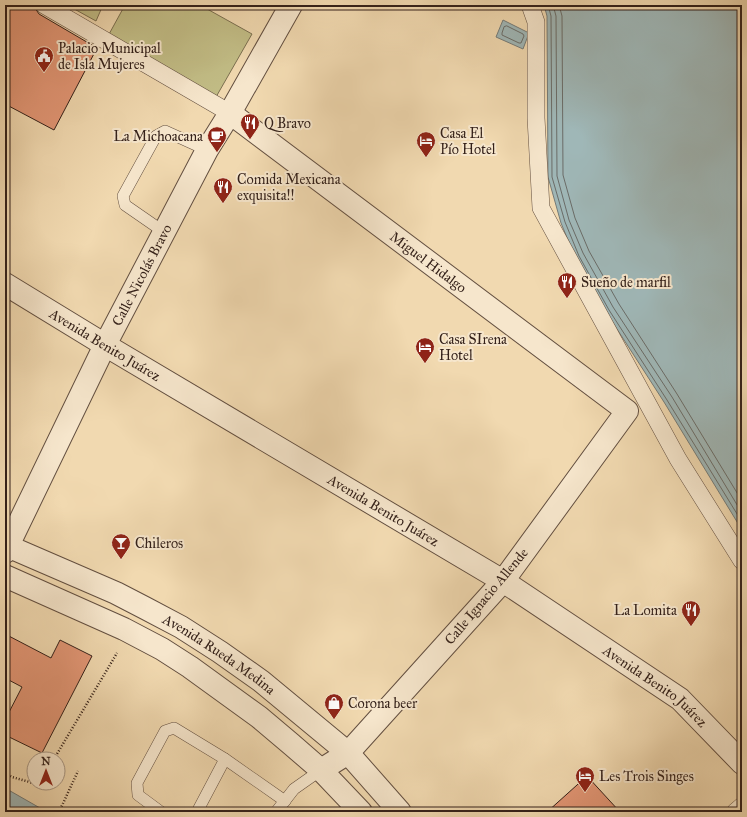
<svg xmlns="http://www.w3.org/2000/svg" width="747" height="817" font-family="'IM FELL Great Primer',serif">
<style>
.green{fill:#c2bd86;stroke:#7b6f50}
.water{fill:#9fb7b7;stroke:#747b78}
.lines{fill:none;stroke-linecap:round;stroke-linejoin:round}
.shore{stroke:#6a6c68;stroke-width:1}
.building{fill:#e29675;stroke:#34211a}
.service-casing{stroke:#634f40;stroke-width:12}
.pedestrian-casing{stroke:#634f40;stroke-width:18}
.minor-casing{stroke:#634f40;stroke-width:24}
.tertiary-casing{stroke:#634f40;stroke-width:24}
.path{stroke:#34211a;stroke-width:2.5;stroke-dasharray:1 2;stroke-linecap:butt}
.service{stroke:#f6e6cc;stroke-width:11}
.pedestrian{stroke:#f6e6cc;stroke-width:17}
.minor{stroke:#f6e6cc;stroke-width:22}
.tertiary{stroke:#f6e6cc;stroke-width:22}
.labels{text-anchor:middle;stroke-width:4;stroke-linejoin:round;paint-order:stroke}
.poi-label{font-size:14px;fill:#34211a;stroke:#f6e6cc;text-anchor:start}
.street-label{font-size:14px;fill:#34211a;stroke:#f6e6cc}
</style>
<rect width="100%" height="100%" fill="#f1d9b0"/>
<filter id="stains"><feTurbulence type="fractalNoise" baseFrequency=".005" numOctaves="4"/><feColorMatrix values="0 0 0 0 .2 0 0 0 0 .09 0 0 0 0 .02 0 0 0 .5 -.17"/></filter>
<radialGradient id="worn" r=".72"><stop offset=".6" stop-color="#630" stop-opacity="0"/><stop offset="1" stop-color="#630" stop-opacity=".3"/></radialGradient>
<g class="green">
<path d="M 67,5 L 103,5 L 96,21 Z"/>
<path d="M 125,5 L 200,5 L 252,34 L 216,97 L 108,36 Z"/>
</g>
<g class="water">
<path d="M 544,5 L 742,5 L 742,530 L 664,402 L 606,312 L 575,257 L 561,223 L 548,177 L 547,16 Z"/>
<path d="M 503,20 L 529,33 L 523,49 L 496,37 Z"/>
<path d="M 5,788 L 47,812 L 5,812 Z"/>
</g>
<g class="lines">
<g class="shore">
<path d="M 548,5 L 551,16 L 552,177 L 565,222 L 579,256 L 609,310 L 667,400 L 742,522"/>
<path d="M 553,5 L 556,16 L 557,176 L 569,220 L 583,253 L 613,307 L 672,397 L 742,513"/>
<path d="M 559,5 L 562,16 L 563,175 L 575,218 L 589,251 L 619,304 L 677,394 L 742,501"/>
<path d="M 507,26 L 523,34 L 524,36 L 521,43 L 519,43 L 502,35 L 502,33 L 504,27 Z"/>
</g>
</g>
<g class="building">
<path d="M 5,5 L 28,5 L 35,8 L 39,14 L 97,48 L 54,130 L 5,104 Z"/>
<path d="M 5,634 L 51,658 L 60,640 L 92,656 L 42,753 L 5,735 L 5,720 L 22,687 L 5,678 Z"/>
<path d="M 587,776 L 620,812 L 547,812 Z"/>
</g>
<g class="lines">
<g class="service-casing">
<g id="service">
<path d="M 164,232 L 125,205 L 123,196 L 156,136 L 165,131 L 207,150"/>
<path d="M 161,812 L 138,795 L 137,783 L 165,731 L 174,728 L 225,759 L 285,801"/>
<path d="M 197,812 L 225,759"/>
<path d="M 276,812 L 294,789 L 321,770"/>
</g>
</g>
<g class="pedestrian-casing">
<g id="pedestrian">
<path d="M 44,5 L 230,113"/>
<path d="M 530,5 L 536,22 L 536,118 L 541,208 L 678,459 L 742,561"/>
<path d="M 735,812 L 742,806"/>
</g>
</g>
<g class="minor-casing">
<g id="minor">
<path id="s1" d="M 230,113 L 627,411 L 503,581 L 348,753 L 321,770"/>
<path id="s2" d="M 5,284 L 105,345 L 503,581 L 680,699 L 742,763"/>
<path id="s3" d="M 5,552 L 105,345 L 207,150 L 230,113 L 291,5"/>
</g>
</g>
<g class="tertiary-casing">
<g id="tertiary">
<path id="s4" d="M 5,545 L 116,593 L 145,608 L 181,627 L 220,652 L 261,681 L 348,753 L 400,812"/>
<path d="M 5,576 L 124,629 L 162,649 L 190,667 L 259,717 L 291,744 L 321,770 L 361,812"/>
</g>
</g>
<g class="path">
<path d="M 54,759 L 117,653"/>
<path d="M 5,773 L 12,777 L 33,783 L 34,782"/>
<path d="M 59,812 L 78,771"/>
</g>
<use href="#service" class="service"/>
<use href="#pedestrian" class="pedestrian"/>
<use href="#minor" class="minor"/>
<use href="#tertiary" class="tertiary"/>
</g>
<defs>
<g id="civic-pin" transform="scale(1)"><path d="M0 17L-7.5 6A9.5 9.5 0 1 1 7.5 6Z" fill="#8f2418" stroke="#f6e6cc"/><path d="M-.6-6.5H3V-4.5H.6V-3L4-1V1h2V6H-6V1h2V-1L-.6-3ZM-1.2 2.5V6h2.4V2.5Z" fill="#fff"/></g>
<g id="restaurant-pin" transform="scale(1)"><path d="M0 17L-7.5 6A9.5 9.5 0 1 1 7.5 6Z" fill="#8f2418" stroke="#f6e6cc"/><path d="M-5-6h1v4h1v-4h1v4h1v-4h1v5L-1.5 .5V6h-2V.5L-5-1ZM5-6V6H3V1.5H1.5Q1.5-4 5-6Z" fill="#fff"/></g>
<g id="cafe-pin" transform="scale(1)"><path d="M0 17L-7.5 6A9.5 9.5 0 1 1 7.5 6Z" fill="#8f2418" stroke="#f6e6cc"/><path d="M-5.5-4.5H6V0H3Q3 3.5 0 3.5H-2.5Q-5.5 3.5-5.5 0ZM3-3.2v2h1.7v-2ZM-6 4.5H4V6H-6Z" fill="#fff"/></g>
<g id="hotel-pin" transform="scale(1)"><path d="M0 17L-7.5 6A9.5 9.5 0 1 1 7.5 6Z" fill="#8f2418" stroke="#f6e6cc"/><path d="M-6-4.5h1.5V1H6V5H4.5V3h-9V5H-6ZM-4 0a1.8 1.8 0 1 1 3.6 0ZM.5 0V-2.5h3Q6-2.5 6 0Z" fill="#fff"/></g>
<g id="bar-pin" transform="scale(1)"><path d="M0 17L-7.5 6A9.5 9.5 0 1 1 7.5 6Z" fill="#8f2418" stroke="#f6e6cc"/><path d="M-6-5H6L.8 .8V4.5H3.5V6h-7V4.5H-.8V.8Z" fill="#fff"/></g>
<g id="shop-pin" transform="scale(1)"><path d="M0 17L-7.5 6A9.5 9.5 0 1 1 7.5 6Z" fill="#8f2418" stroke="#f6e6cc"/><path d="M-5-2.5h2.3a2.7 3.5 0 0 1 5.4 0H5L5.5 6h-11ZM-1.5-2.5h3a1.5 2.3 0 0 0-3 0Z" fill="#fff"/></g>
</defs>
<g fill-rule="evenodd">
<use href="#civic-pin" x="44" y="56"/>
<use href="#restaurant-pin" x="250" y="123"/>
<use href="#cafe-pin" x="217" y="136"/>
<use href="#hotel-pin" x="426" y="141"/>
<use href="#restaurant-pin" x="223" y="187"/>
<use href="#restaurant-pin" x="567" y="282"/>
<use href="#hotel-pin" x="425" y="347"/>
<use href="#bar-pin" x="121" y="543"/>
<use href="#restaurant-pin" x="691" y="610"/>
<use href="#shop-pin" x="334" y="703"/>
<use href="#hotel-pin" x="585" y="776"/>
</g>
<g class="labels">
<g class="poi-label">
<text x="58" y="53">Palacio Municipal<tspan x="58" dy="16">de Isla Mujeres</tspan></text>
<text x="264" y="128">Q Bravo</text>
<text x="440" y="138">Casa El<tspan x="440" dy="16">Pío Hotel</tspan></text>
<text x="203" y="141" text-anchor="end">La Michoacana</text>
<text x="237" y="184">Comida Mexicana<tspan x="237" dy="16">exquisita!!</tspan></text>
<text x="581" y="287">Sueño de marfil</text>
<text x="439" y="344">Casa SIrena<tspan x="439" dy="16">Hotel</tspan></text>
<text x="135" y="548">Chileros</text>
<text x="677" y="615" text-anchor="end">La Lomita</text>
<text x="348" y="708">Corona beer</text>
<text x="599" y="781">Les Trois Singes</text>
</g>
<g class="street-label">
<text dy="5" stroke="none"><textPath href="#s1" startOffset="248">Miguel Hidalgo</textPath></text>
<text dy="5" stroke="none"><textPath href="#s3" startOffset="309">Calle Nicolás Bravo</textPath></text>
<text dy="5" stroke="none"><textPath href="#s2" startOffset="117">Avenida Benito Juárez</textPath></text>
<text dy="5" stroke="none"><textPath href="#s2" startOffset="441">Avenida Benito Juárez</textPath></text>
<text transform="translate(486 596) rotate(-50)" y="5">Calle Ignacio Allende</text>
<text dy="5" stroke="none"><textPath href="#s4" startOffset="241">Avenida Rueda Medina</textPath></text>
<text dy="5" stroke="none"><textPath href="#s2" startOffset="765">Avenida Benito Juárez</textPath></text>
</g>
</g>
<rect width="747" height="817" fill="none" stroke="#f1d9b0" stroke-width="20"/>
<rect x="6" y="6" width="735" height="805" fill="none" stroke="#34211a" stroke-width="2"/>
<rect x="10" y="10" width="727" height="797" fill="none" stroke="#34211a"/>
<g transform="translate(46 771)"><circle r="19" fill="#f6e6cc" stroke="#a89785"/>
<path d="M0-3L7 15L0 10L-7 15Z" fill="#8f2418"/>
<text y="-6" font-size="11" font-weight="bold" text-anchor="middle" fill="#34211a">N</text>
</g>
<rect width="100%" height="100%" filter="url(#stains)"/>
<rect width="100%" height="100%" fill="url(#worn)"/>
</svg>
